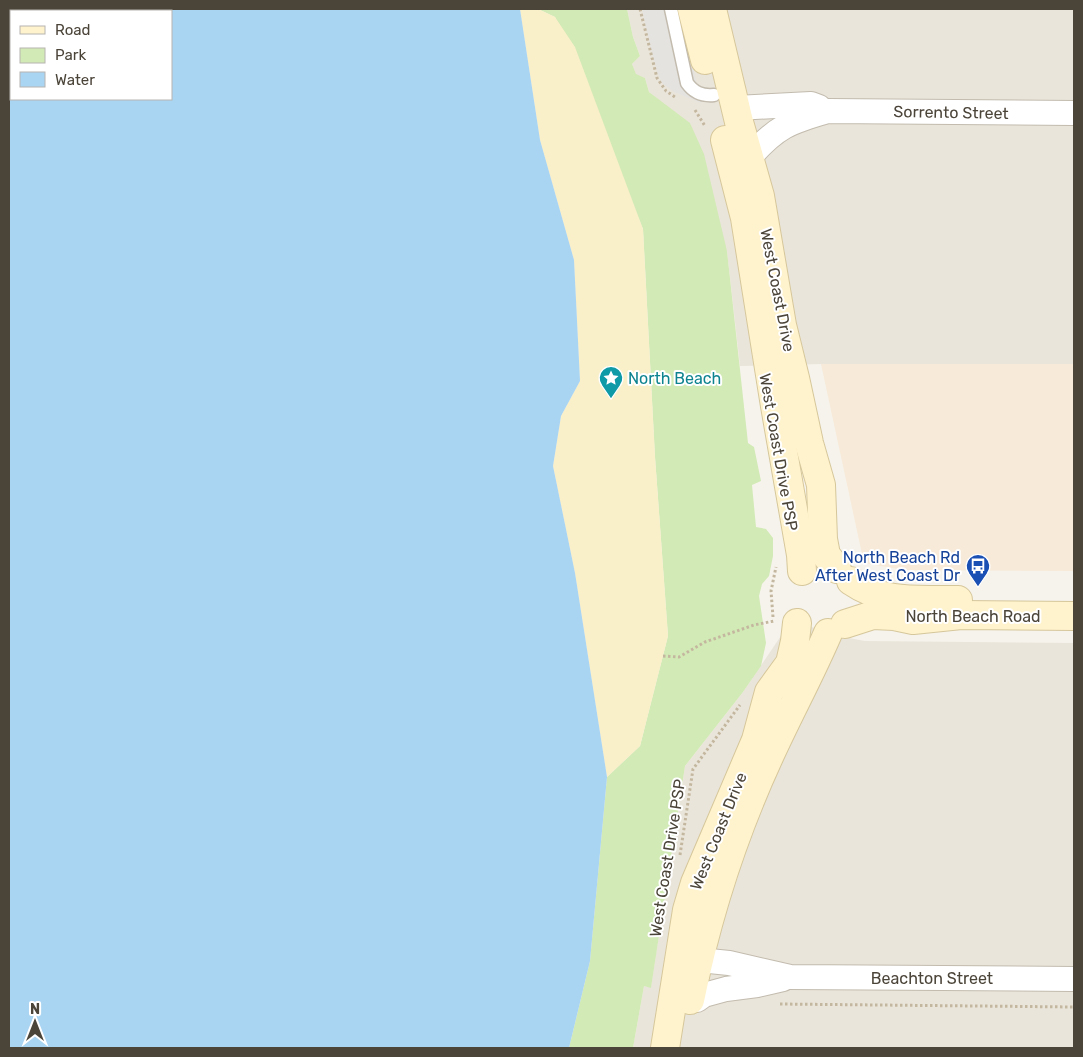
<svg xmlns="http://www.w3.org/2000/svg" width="1083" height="1057" font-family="Rubik,sans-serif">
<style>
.residential{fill:#eae5da}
.commercial{fill:#f7ead8}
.green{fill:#d2eab5}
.sand{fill:#f9efc9}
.parking{fill:#e5e3e0}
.water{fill:#a9d4f2;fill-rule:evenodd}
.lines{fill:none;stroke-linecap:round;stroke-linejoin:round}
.lane-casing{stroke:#c2bbae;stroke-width:15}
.street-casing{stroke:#c2bbae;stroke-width:26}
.secondary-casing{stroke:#d6c79b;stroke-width:30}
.path{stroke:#c4b79f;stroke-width:3;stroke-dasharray:2.5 2.5;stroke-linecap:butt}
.lane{stroke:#fff;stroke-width:12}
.street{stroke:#fff;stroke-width:24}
.secondary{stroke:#fff3cd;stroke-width:28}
.labels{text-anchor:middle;stroke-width:4;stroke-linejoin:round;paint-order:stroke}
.street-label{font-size:16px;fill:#4b4439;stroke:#fff}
.culture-label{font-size:16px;fill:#0d838f;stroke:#fff;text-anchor:start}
.transit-label{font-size:16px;fill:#164399;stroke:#fff;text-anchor:end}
</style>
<rect width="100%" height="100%" fill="#f6f3ec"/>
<g class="residential">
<path d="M 627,9 L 1074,9 L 1074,364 L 821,364 L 740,366 L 727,251 L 662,103 L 649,92 L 645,78 L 636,75 L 632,64 L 640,56 L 633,37 Z"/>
<path d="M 791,621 L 849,638 L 865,641 L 1074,643 L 1074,1048 L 633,1048 L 644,986 L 651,987 L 685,766 L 743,692 Z"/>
</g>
<path class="commercial" d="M 821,364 L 1074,364 L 1074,571 L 904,570 L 864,563 Z"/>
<path class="green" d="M 538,9 L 627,9 L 633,37 L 640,56 L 632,64 L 636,74 L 645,78 L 649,92 L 690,123 L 704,154 L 727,251 L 748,443 L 754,447 L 761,481 L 752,485 L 756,527 L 766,529 L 773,538 L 773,556 L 769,576 L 762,584 L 759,596 L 766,643 L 761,666 L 743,692 L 685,766 L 651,988 L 644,986 L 633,1048 L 569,1048 L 590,961 L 607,777 L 640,746 L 668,636 L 655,457 L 643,229 L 555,17 Z"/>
<path class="sand" d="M 520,9 L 538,9 L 555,17 L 575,47 L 643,229 L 655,457 L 668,636 L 640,746 L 607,777 L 575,573 L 553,466 L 561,416 L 580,381 L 574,260 L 540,140 Z"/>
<path class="parking" d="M 642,9 L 680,9 L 701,103 L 674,92 L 662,83 L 657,72 L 647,33 Z"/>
<path class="water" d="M 9,9 L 520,9 L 540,140 L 574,260 L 580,381 L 561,416 L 553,466 L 575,573 L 607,777 L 590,961 L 569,1048 L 9,1048 ZM 11,11 L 171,11 L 171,99 L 11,99 Z"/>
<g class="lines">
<g class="lane-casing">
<path id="lane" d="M 671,9 L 687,83 C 694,93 702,96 714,95"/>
</g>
<g class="street-casing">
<g id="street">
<path d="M 736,108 L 811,104 L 819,107"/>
<path d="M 749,158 C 776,127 789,122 828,111 L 1074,113"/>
<path d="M 680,958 L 729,963 L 790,977 L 1074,979"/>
<path d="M 690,1000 L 697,1000 L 704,995 L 726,989 L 757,985 L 783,979"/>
</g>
</g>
<g class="secondary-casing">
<g id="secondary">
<path d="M 692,9 L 705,60"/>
<path d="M 712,9 L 739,122 L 760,196 L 782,325 L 795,378 L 809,443 L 821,485 L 823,539 L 826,555 L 837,569"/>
<path d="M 725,140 L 745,218 L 775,406 L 801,555 L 802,571"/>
<path d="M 851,581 C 886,605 918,599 958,600"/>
<path d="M 845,624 L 873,615 L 894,616 L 913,620 L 961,615 L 1074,616"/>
<path d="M 690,1000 C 707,916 733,835 769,757 C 788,715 810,675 828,633"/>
<path d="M 665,1048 L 687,910 L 695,883 L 756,740 L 769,692 L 790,663 L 795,641 L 797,623"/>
</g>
</g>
<g class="path">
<path d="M 640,9 L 657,78 L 666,91 L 675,97"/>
<path d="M 695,110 L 705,126"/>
<path d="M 773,617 L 771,591 L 776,567"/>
<path d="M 663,656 L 679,657 L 705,642 L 754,625 L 774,621"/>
<path d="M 680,855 L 693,769 L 740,705"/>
<path d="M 780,1004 L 1074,1007"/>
</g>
<use href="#lane" class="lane"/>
<use href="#street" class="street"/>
<use href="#secondary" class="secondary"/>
</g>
<defs>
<g id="sight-pin" transform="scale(1.25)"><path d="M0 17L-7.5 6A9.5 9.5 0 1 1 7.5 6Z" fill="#0f9aa8" stroke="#fff"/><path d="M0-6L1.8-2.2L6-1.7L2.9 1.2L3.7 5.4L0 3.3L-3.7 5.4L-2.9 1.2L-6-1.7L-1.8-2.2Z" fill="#fff"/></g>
<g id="bus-pin" transform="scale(1.25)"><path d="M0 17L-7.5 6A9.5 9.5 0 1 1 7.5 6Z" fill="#1a4fb4" stroke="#fff"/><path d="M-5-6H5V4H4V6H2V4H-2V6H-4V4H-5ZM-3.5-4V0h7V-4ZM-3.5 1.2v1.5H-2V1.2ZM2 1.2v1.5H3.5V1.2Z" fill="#fff"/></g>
</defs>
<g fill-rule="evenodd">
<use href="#sight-pin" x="611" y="378"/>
<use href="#bus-pin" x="978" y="566"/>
</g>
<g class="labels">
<g class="street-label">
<text transform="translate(951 112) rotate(1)" y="6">Sorrento Street</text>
<text transform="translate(778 290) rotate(79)" y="6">West Coast Drive</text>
<text transform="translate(779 452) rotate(80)" y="6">West Coast Drive PSP</text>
<text x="973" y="622">North Beach Road</text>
<text transform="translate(718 831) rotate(-68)" y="6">West Coast Drive</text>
<text transform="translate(667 858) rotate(-81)" y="6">West Coast Drive PSP</text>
<text x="932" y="984">Beachton Street</text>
</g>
<g class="culture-label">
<text x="628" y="384">North Beach</text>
</g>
<g class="transit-label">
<text x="960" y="563">North Beach Rd<tspan x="960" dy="18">After West Coast Dr</tspan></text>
</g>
</g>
<rect width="1083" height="1057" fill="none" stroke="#4b4439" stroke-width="20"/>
<rect x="10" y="10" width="162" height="90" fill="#ffffff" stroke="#b7b4b0"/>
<rect x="20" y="26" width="25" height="8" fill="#fff3cd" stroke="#b7b4b0"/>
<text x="55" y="35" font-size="15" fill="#4b4439">Road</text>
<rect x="20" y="48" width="25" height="15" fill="#d2eab5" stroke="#b7b4b0"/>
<text x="55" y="60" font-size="15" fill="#4b4439">Park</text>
<rect x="20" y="72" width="25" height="15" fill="#a9d4f2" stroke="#b7b4b0"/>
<text x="55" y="85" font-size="15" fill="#4b4439">Water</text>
<g transform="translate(35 1022)" stroke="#ffffff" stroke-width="4" paint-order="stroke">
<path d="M0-4L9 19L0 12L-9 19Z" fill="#4b4439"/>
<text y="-8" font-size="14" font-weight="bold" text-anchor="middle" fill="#4b4439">N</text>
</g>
</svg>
